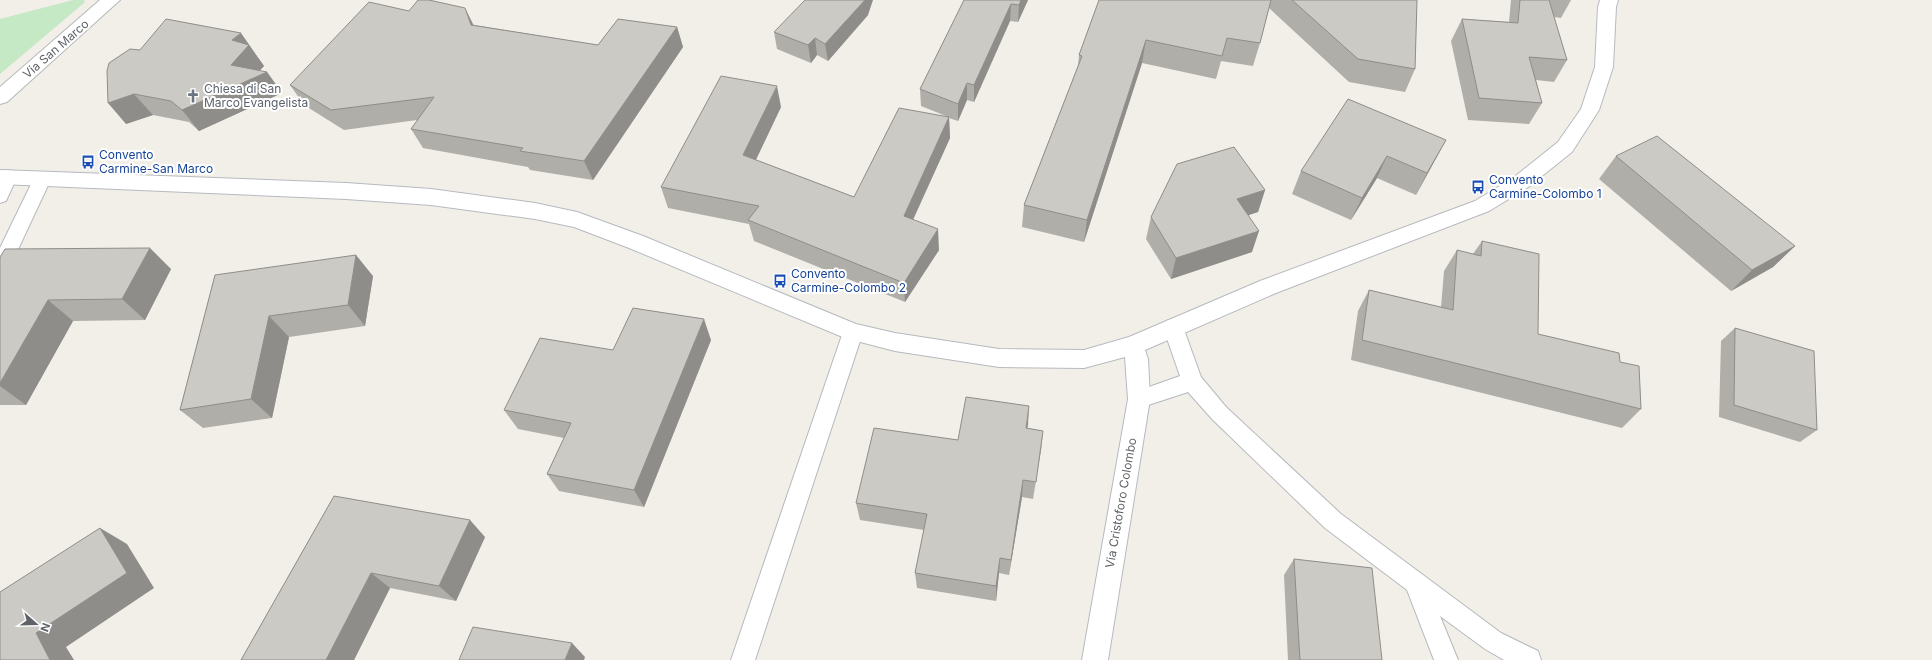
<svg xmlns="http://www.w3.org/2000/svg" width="1932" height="660" font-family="Inter,sans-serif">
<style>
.green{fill:#c5e8c5}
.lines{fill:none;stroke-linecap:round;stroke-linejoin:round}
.lane-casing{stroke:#b5b8bc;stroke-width:2}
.street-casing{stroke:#b5b8bc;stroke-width:2}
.secondary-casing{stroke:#b6babf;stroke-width:2}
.lane{fill:#fff;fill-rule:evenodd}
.street{fill:#fff;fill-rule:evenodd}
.secondary{fill:#fff;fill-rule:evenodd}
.wall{fill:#afaea9}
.shaded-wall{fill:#8f8d8a}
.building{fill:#cccac5;stroke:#8f8d8a}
.labels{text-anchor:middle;stroke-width:4;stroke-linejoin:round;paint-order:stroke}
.street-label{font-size:12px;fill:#5f6368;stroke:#fff}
.worship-label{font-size:12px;fill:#5b616d;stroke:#fff;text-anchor:start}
.transit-label{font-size:12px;fill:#164399;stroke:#fff;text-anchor:start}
</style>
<rect width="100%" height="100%" fill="#f1efe8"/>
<path class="green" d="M 73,0 L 84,0 L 85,2 L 0,74 L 0,19 Z"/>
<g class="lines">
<g class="lane-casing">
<g id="lane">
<path d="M 8,170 L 14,172 L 17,177 L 6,201 L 0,203 L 0,175 L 2,172 Z"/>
<path d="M 42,172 L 48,174 L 51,179 L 7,273 L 0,276 L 0,248 L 36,174 Z"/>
<path d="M 1173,319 L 1180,321 L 1183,327 L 1201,377 L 1226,407 L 1341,514 L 1501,633 L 1538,651 L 1541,660 L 1504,660 L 1485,649 L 1440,616 L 1458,660 L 1434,660 L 1407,590 L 1325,528 L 1212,419 L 1188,392 L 1139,408 L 1132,405 L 1129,399 L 1132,393 L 1180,376 L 1163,327 L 1166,321 Z"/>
<path d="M 853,324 L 860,326 L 863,332 L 755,660 L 731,660 L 843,332 L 846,326 Z"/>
</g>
</g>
<g class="street-casing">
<path id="street" d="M 100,0 L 120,0 L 7,102 L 0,104 L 0,87 Z"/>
</g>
<g class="secondary-casing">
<path id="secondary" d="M 1600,0 L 1618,0 L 1616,7 L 1613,67 L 1599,110 L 1572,152 L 1527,188 L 1489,211 L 1276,293 L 1145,350 L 1148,359 L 1150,399 L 1108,660 L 1082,660 L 1128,399 L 1125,357 L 1084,368 L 999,367 L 895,351 L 845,338 L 629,248 L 574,227 L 535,219 L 431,205 L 346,199 L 0,184 L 0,170 L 346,183 L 431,189 L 535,203 L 577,212 L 643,236 L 856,324 L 895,333 L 999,349 L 1084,350 L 1129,337 L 1260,281 L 1475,201 L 1513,178 L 1558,142 L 1581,109 L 1595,67 L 1598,7 Z"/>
</g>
<use href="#lane" class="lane"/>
<use href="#street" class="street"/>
<use href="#secondary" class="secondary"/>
</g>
<g class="wall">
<path d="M 964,0 L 1028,0 L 1018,22 L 1010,21 L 974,102 L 967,100 L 958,121 L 949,118 L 950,138 L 913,220 L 939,250 L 905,302 L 754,241 L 749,224 L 668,208 L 661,187 L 781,107 L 756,160 L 854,197 L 946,116 L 921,106 L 920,89 Z"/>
<path d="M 1099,0 L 1417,0 L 1415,69 L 1405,92 L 1349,82 L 1269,8 L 1260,43 L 1253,66 L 1221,61 L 1216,79 L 1142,63 L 1084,242 L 1022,227 L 1024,205 L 1078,66 L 1079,55 Z"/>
<path d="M 1511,0 L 1571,0 L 1561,18 L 1554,17 L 1567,60 L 1554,82 L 1536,80 L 1542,103 L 1529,124 L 1468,120 L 1451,41 L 1462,19 L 1509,22 Z"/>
<path d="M 409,11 L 474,25 L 598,45 L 677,27 L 683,47 L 593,180 L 530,170 L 528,167 L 423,148 L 411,129 L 417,120 L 344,130 L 304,105 L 290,85 Z"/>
<path d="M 868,15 L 828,61 L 817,55 L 811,63 L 777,49 L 774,32 Z"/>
<path d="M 140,50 L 256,54 L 256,55 L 264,66 L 259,71 L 267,72 L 282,93 L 199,131 L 189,122 L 153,115 L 126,124 Z"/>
<path d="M 1446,140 L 1416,195 L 1377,178 L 1351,220 L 1292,194 L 1301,171 Z"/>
<path d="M 1616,156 L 1795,246 L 1773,267 L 1731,291 L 1599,179 Z"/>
<path d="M 1265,190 L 1258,212 L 1249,215 L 1252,252 L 1171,279 L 1146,239 L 1151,217 Z"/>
<path d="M 1482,241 L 1538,334 L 1620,362 L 1641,409 L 1622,428 L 1351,360 L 1358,311 L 1369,290 L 1441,307 L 1444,271 L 1457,250 L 1473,254 Z"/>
<path d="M 0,257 L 171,269 L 145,320 L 73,321 L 26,405 L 0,405 Z"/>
<path d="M 215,275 L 373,276 L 365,326 L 289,337 L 272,418 L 203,428 L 180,410 Z"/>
<path d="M 1735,328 L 1817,430 L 1800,442 L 1719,417 L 1721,341 Z"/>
<path d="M 711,340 L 644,507 L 559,491 L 547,474 L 564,438 L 518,429 L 504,410 L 613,350 Z"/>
<path d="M 1027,428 L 1043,431 L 1033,499 L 1022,497 L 1009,575 L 999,573 L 996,601 L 917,588 L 915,573 L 924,530 L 860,520 L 856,503 L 958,440 Z"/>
<path d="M 334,496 L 485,537 L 456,601 L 390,588 L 354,660 L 241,660 Z"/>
<path d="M 1294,559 L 1382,660 L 1288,660 L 1284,575 Z"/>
</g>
<g class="shaded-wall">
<path d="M 865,0 L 873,0 L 868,15 L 828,61 L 825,44 Z"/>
<path d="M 1021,0 L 1028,0 L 1018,22 L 1019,5 Z"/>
<path d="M 1011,4 L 1010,21 L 974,102 L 974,85 Z"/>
<path d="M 465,8 L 475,28 L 471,25 Z"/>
<path d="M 677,27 L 683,47 L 593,180 L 584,161 Z"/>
<path d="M 241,33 L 264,66 L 252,79 L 267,72 L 282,93 L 199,131 L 182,110 L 231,65 L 232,40 Z"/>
<path d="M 815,38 L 817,55 L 811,63 L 808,45 Z"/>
<path d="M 1146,40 L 1142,63 L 1084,242 L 1087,220 Z"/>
<path d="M 967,83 L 967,100 L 958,121 L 958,104 Z"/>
<path d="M 777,86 L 781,107 L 748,176 L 743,155 Z"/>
<path d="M 134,94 L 153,115 L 126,124 L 108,103 Z"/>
<path d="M 949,117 L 950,138 L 905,237 L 904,216 Z"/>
<path d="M 1446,140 L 1416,195 L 1427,173 Z"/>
<path d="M 1387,156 L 1377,178 L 1351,220 L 1362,198 Z"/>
<path d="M 1265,190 L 1258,212 L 1230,221 L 1237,199 Z"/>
<path d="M 938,229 L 939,250 L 905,302 L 904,283 Z"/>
<path d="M 1259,231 L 1252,252 L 1171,279 L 1176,258 Z"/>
<path d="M 1795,246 L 1773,267 L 1731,291 L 1752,270 Z"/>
<path d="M 150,248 L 171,269 L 145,320 L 122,299 Z"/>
<path d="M 356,255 L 373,276 L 365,326 L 348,305 Z"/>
<path d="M 48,300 L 73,321 L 26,405 L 0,386 L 0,383 Z"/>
<path d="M 269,316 L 289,337 L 272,418 L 251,399 Z"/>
<path d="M 704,319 L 711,340 L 644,507 L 634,490 Z"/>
<path d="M 1029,406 L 1028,425 L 1024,447 L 1026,428 Z"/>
<path d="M 1043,431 L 1041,450 L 1033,499 L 1036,482 Z"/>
<path d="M 1023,480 L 1022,497 L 1009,575 L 1011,560 Z"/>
<path d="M 470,520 L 485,537 L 456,601 L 439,586 Z"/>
<path d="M 100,528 L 127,544 L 154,588 L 66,647 L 74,660 L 50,660 L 36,633 Z"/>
<path d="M 1000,558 L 999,573 L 996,601 L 996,586 Z"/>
<path d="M 371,573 L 390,588 L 354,660 L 326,660 Z"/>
<path d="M 572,643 L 585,657 L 584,660 L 565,660 Z"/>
</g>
<g class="building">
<path d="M 418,0 L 429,0 L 465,8 L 471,25 L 598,45 L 618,19 L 677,27 L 584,161 L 520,151 L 523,148 L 411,129 L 434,97 L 331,110 L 290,85 L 369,2 L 409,11 Z"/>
<path d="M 805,0 L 865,0 L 825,44 L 815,38 L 808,45 L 774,32 Z"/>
<path d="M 964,0 L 1021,0 L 1019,5 L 1011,4 L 974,85 L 967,83 L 958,104 L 920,89 Z"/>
<path d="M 1099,0 L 1271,0 L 1260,43 L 1227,38 L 1222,56 L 1146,40 L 1087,220 L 1024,205 L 1082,56 L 1079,55 Z"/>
<path d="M 1292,0 L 1417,0 L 1415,69 L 1358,59 Z"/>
<path d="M 1520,0 L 1549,0 L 1567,60 L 1529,57 L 1542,103 L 1479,98 L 1462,19 L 1518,23 Z"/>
<path d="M 166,19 L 241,33 L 232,40 L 249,45 L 231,65 L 267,72 L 182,110 L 171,101 L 134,94 L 108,103 L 107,71 L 109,63 L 130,49 L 140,50 Z"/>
<path d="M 721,76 L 777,86 L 743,155 L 854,197 L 899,108 L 949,117 L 904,216 L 938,229 L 904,283 L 748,220 L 759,206 L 661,187 Z"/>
<path d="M 1348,99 L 1446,140 L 1427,173 L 1387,156 L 1362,198 L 1301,171 Z"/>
<path d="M 1657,136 L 1795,246 L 1752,270 L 1616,156 Z"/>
<path d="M 1234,147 L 1265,190 L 1237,199 L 1259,231 L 1176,258 L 1151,217 L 1177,164 Z"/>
<path d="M 1482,241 L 1539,254 L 1538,334 L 1619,353 L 1620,362 L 1639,366 L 1641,409 L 1362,340 L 1369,290 L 1453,310 L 1457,250 L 1481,256 Z"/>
<path d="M 150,248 L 122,299 L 48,300 L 0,383 L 0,257 L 5,249 Z"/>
<path d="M 356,255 L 348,305 L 269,316 L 251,399 L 180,410 L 215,275 Z"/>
<path d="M 633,308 L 704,319 L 634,490 L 547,474 L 571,423 L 504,410 L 540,338 L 613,350 Z"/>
<path d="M 1735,328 L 1814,351 L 1817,430 L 1734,405 Z"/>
<path d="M 966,397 L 1029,406 L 1026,428 L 1043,431 L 1036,482 L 1023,480 L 1011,560 L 1000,558 L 996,586 L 915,573 L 927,514 L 856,503 L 874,428 L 958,440 Z"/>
<path d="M 334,496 L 470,520 L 439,586 L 371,573 L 326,660 L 241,660 Z"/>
<path d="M 100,528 L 127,573 L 36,633 L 50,660 L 0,660 L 0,592 Z"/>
<path d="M 1294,559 L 1372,568 L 1382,660 L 1300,660 Z"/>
<path d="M 473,627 L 572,643 L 565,660 L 459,660 Z"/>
</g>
<defs>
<g id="church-bare" transform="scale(1.08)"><path d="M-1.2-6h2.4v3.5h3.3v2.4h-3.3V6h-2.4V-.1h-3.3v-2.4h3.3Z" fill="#6b7280" stroke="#fff" stroke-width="2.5" paint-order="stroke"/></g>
<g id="bus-bare" transform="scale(1.08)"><path d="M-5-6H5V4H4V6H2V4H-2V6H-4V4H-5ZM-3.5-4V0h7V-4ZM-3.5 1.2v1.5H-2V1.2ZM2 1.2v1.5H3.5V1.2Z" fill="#1a4fb4" stroke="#fff" stroke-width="2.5" paint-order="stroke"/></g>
</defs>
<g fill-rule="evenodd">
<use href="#church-bare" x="193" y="96"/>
<use href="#bus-bare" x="88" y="162"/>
<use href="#bus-bare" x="1478" y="187"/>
<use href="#bus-bare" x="780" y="281"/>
</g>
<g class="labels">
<g class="street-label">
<text transform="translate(56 49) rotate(-41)" y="4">Via San Marco</text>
<text transform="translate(1121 503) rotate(-80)" y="4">Via Cristoforo Colombo</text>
</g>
<g class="worship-label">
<text x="204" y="93">Chiesa di San<tspan x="204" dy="14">Marco Evangelista</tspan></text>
</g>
<g class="transit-label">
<text x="99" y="159">Convento<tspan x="99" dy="14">Carmine-San Marco</tspan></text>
<text x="1489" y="184">Convento<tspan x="1489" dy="14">Carmine-Colombo 1</tspan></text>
<text x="791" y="278">Convento<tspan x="791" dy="14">Carmine-Colombo 2</tspan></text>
</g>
</g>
<g transform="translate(36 624) rotate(110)" stroke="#ffffff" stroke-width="3" paint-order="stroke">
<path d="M0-3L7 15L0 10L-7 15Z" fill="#5f6368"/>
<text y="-6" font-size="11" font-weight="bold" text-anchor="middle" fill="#5f6368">N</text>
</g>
</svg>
